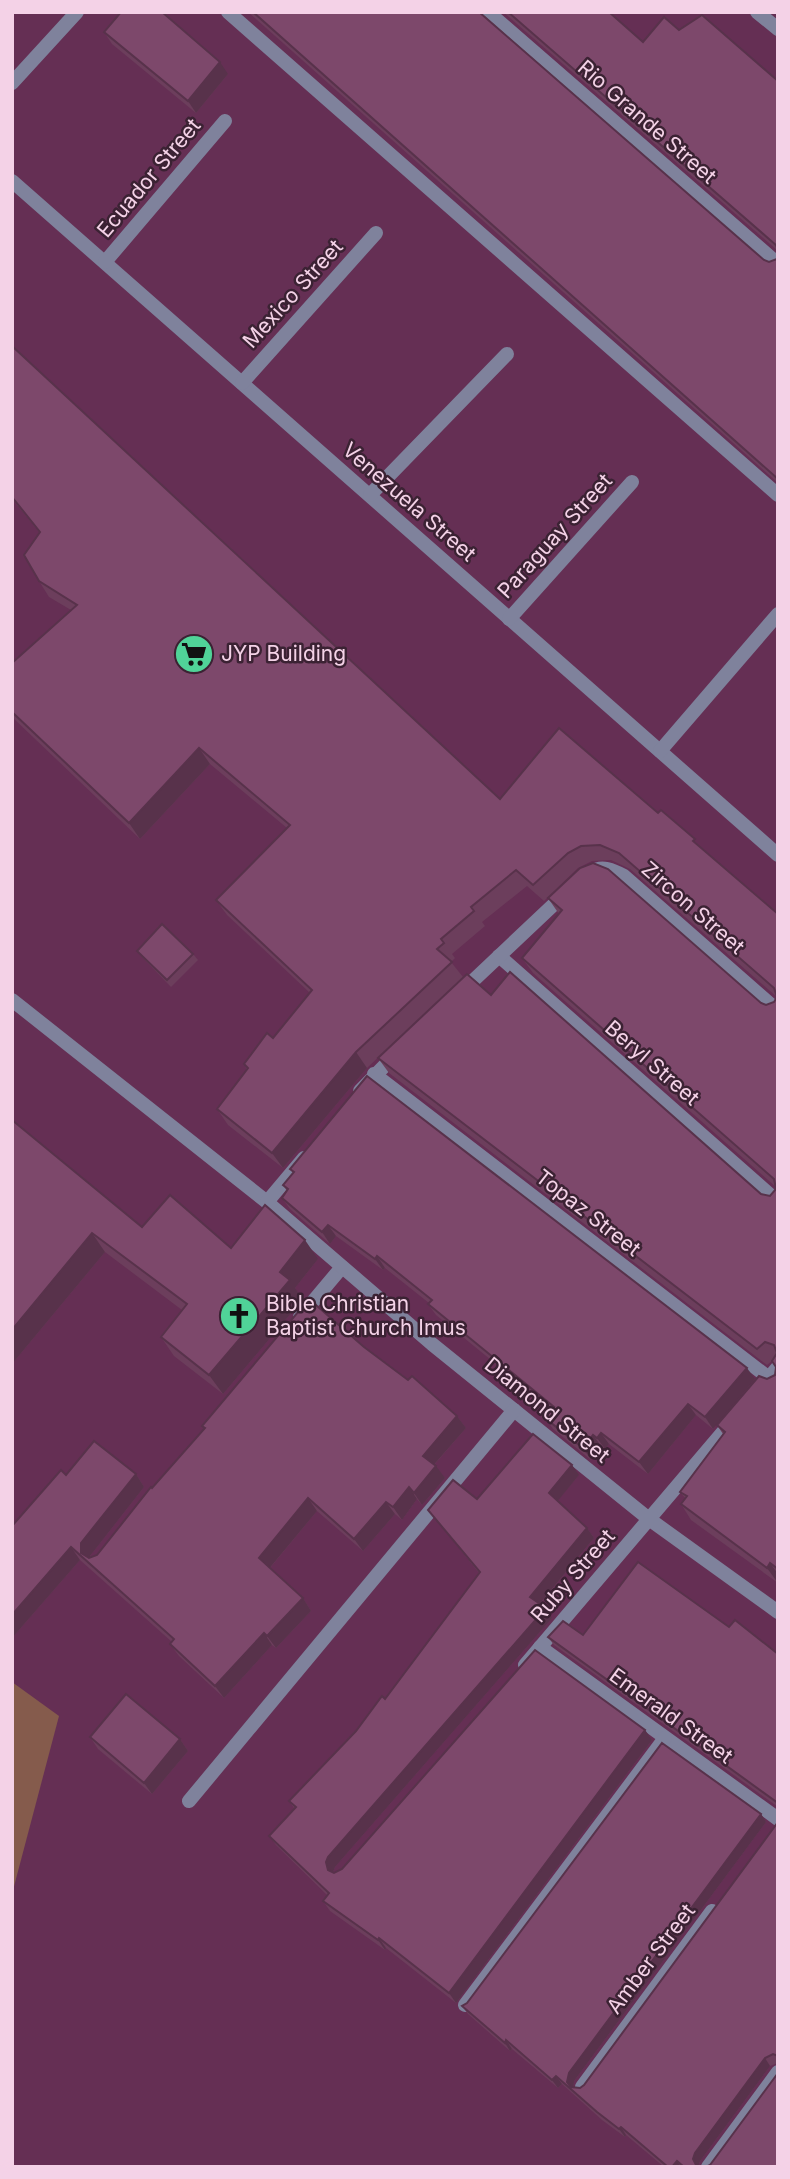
<svg xmlns="http://www.w3.org/2000/svg" width="790" height="2179" font-family="Inter,sans-serif">
<style>
.green{fill:#855b4c}
.lines{fill:none;stroke-linecap:round;stroke-linejoin:round}
.lane{stroke:#7f829c;stroke-width:14}
.street{stroke:#7f829c;stroke-width:14}
.wall{fill:#6c3e5c}
.shaded-wall{fill:#58324b}
.building{fill:#7d486b;stroke:#58324b;stroke-width:2}
.labels{text-anchor:middle;stroke-width:5;stroke-linejoin:round;paint-order:stroke}
.street-label{font-size:21px;fill:#f4d2e7;stroke:#3b2233}
.poi-label{font-size:21px;fill:#f4d2e7;stroke:#3b2233;text-anchor:start}
</style>
<rect width="100%" height="100%" fill="#652f54"/>
<path class="green" d="M 12,1682 L 59,1716 L 12,1894 Z"/>
<g class="lines">
<path class="lane" d="M 300,1317 L 342,1267"/>
<g class="street">
<path d="M 228,12 L 778,495"/>
<path d="M 488,12 L 778,264"/>
<path d="M 757,12 L 778,29"/>
<path d="M 12,83 L 77,12"/>
<path d="M 12,181 L 778,855"/>
<path d="M 105,262 L 225,121"/>
<path d="M 242,383 L 376,233"/>
<path d="M 370,495 L 507,354"/>
<path d="M 509,619 L 632,482"/>
<path d="M 660,751 L 778,614"/>
<path d="M 591,872 C 602,865 613,870 624,876 L 778,1011"/>
<path d="M 499,956 L 778,1202"/>
<path d="M 460,993 L 567,892"/>
<path d="M 12,1000 L 267,1202 L 432,1344 L 649,1519 L 778,1612"/>
<path d="M 374,1074 L 778,1385"/>
<path d="M 360,1091 L 397,1053"/>
<path d="M 267,1202 L 304,1158"/>
<path d="M 756,1393 L 778,1367"/>
<path d="M 540,1647 L 778,1819"/>
<path d="M 525,1665 L 734,1419"/>
<path d="M 189,1801 L 514,1410"/>
<path d="M 465,2005 L 665,1738"/>
<path d="M 582,2087 L 712,1911"/>
<path d="M 708,2167 L 778,2072"/>
</g>
</g>
<g class="wall">
<path d="M 248,12 L 480,12 L 764,260 L 769,262 L 777,259 L 778,257 L 778,483 Z"/>
<path d="M 503,12 L 609,12 L 643,42 L 679,30 L 778,81 L 778,251 Z"/>
<path d="M 104,32 L 228,74 L 196,113 L 112,44 Z"/>
<path d="M 12,346 L 500,799 L 658,813 L 701,848 L 778,914 L 778,1583 L 691,1520 L 681,1504 L 685,1498 L 680,1492 L 723,1434 L 717,1425 L 767,1379 L 775,1375 L 776,1367 L 772,1361 L 767,1365 L 389,1073 L 378,1058 L 491,995 L 761,1194 L 770,1196 L 776,1189 L 776,1187 L 533,973 L 522,958 L 559,914 L 548,898 L 766,1005 L 774,1002 L 777,997 L 630,869 L 611,860 L 592,861 L 578,868 L 544,901 L 527,886 L 482,922 L 485,926 L 452,954 L 455,958 L 451,962 L 463,977 L 367,1068 L 283,1168 L 228,1125 L 217,1109 L 247,1070 L 244,1064 L 273,1038 L 310,993 L 227,915 L 216,900 L 287,828 L 210,764 L 140,839 L 12,717 L 12,663 L 71,610 L 49,597 L 39,581 L 40,533 L 12,499 Z"/>
<path d="M 137,951 L 193,954 L 198,960 L 171,987 L 142,957 Z"/>
<path d="M 12,1120 L 142,1227 L 231,1248 L 318,1259 L 295,1288 L 303,1299 L 223,1394 L 174,1356 L 161,1337 L 182,1310 L 105,1252 L 12,1364 Z"/>
<path d="M 290,1169 L 755,1379 L 713,1429 L 696,1415 L 648,1474 L 609,1444 L 605,1449 L 601,1446 L 591,1460 L 553,1429 L 545,1418 L 552,1410 L 436,1315 L 428,1304 L 429,1303 L 385,1268 L 383,1270 L 336,1236 L 330,1244 L 290,1209 L 282,1198 L 287,1191 L 283,1185 L 293,1173 Z"/>
<path d="M 364,1347 L 457,1416 L 466,1428 L 434,1465 L 445,1478 L 422,1505 L 417,1499 L 402,1520 L 395,1514 L 363,1551 L 317,1511 L 270,1568 L 303,1598 L 311,1611 L 276,1648 L 272,1645 L 224,1698 L 179,1656 L 170,1644 L 172,1642 L 80,1560 L 12,1638 L 12,1526 L 66,1475 L 136,1474 L 144,1487 L 90,1556 L 90,1558 L 97,1555 L 152,1488 L 204,1429 L 202,1426 Z"/>
<path d="M 579,1475 L 557,1501 L 587,1528 L 594,1538 L 540,1604 L 552,1618 L 335,1867 L 333,1872 L 334,1873 L 342,1869 L 645,1730 L 652,1740 L 456,2003 L 386,1948 L 385,1950 L 330,1911 L 323,1901 L 327,1895 L 276,1845 L 269,1836 L 294,1808 L 289,1801 L 385,1699 L 479,1573 L 428,1510 Z"/>
<path d="M 729,1627 L 778,1654 L 778,1807 L 554,1645 L 548,1637 Z"/>
<path d="M 90,1737 L 180,1739 L 188,1751 L 152,1794 L 98,1749 Z"/>
<path d="M 761,1814 L 766,1822 L 574,2081 L 573,2087 L 580,2088 L 584,2085 L 778,1822 L 778,2063 L 770,2066 L 700,2161 L 698,2167 L 664,2167 L 626,2135 L 625,2137 L 602,2120 L 562,2084 L 558,2088 L 512,2049 L 510,2051 L 468,2014 L 462,2006 Z"/>
</g>
<g class="shaded-wall">
<path d="M 220,62 L 228,74 L 196,113 L 188,101 Z"/>
<path d="M 199,748 L 210,764 L 140,839 L 129,823 Z"/>
<path d="M 356,1052 L 367,1068 L 283,1168 L 272,1153 Z"/>
<path d="M 328,1225 L 336,1236 L 330,1244 L 322,1232 Z"/>
<path d="M 92,1233 L 105,1252 L 12,1364 L 12,1330 Z"/>
<path d="M 305,1240 L 318,1259 L 295,1288 L 303,1299 L 223,1394 L 209,1375 L 280,1272 Z"/>
<path d="M 377,1256 L 385,1268 L 383,1270 L 375,1259 Z"/>
<path d="M 747,1368 L 755,1379 L 713,1429 L 705,1417 Z"/>
<path d="M 688,1404 L 696,1415 L 648,1474 L 639,1462 Z"/>
<path d="M 457,1416 L 466,1428 L 431,1468 L 423,1456 Z"/>
<path d="M 601,1433 L 609,1444 L 605,1449 L 597,1438 Z"/>
<path d="M 593,1435 L 601,1446 L 591,1460 L 583,1448 Z"/>
<path d="M 572,1465 L 579,1475 L 556,1503 L 549,1493 Z"/>
<path d="M 436,1466 L 445,1478 L 422,1505 L 414,1493 Z"/>
<path d="M 136,1474 L 144,1487 L 90,1556 L 89,1564 L 81,1553 L 81,1543 Z"/>
<path d="M 409,1487 L 417,1499 L 402,1520 L 393,1507 Z"/>
<path d="M 308,1498 L 317,1511 L 268,1570 L 259,1558 Z"/>
<path d="M 386,1502 L 395,1514 L 363,1551 L 354,1539 Z"/>
<path d="M 587,1528 L 594,1538 L 537,1607 L 530,1597 Z"/>
<path d="M 71,1547 L 80,1560 L 12,1638 L 12,1615 Z"/>
<path d="M 770,1563 L 778,1574 L 778,1583 L 767,1568 Z"/>
<path d="M 303,1598 L 311,1611 L 276,1648 L 267,1636 Z"/>
<path d="M 546,1608 L 552,1618 L 335,1867 L 333,1872 L 328,1870 L 326,1862 L 328,1857 Z"/>
<path d="M 264,1633 L 272,1645 L 224,1698 L 215,1686 Z"/>
<path d="M 645,1730 L 652,1740 L 456,2003 L 449,1993 Z"/>
<path d="M 180,1739 L 188,1751 L 152,1794 L 144,1783 Z"/>
<path d="M 761,1814 L 766,1822 L 574,2081 L 573,2090 L 567,2082 L 569,2073 Z"/>
<path d="M 379,1938 L 386,1948 L 385,1950 L 378,1940 Z"/>
<path d="M 506,2040 L 512,2049 L 510,2051 L 505,2043 Z"/>
<path d="M 765,2058 L 770,2066 L 700,2161 L 698,2167 L 697,2167 L 693,2159 L 695,2153 Z"/>
<path d="M 556,2076 L 562,2084 L 558,2088 L 552,2080 Z"/>
<path d="M 621,2127 L 626,2135 L 625,2137 L 619,2129 Z"/>
<path d="M 677,2161 L 681,2167 L 672,2167 Z"/>
</g>
<g class="building">
<path d="M 121,12 L 162,12 L 220,62 L 188,101 L 104,32 Z"/>
<path d="M 253,12 L 479,12 L 764,260 L 769,262 L 777,259 L 778,257 L 778,479 Z"/>
<path d="M 508,12 L 609,12 L 643,42 L 664,17 L 679,30 L 702,15 L 778,81 L 778,249 L 776,245 Z"/>
<path d="M 12,346 L 500,799 L 559,728 L 658,813 L 661,810 L 695,839 L 693,841 L 778,914 L 778,1569 L 770,1563 L 767,1568 L 681,1504 L 687,1496 L 680,1492 L 725,1432 L 717,1425 L 759,1376 L 767,1379 L 775,1375 L 776,1367 L 772,1361 L 777,1353 L 774,1345 L 765,1342 L 757,1349 L 378,1058 L 467,974 L 491,995 L 510,972 L 761,1194 L 770,1196 L 776,1189 L 774,1179 L 522,958 L 562,910 L 548,898 L 580,868 L 593,863 L 608,869 L 761,1003 L 766,1005 L 774,1002 L 777,997 L 774,988 L 619,853 L 600,845 L 581,846 L 568,853 L 533,885 L 516,870 L 471,907 L 474,911 L 441,939 L 444,943 L 437,949 L 452,962 L 356,1052 L 272,1153 L 217,1109 L 248,1068 L 244,1064 L 267,1033 L 273,1038 L 312,990 L 216,900 L 290,825 L 199,748 L 129,823 L 12,712 L 12,663 L 77,605 L 39,581 L 24,555 L 40,532 L 12,497 Z"/>
<path d="M 162,924 L 193,954 L 167,980 L 137,951 Z"/>
<path d="M 367,1076 L 747,1368 L 705,1417 L 688,1404 L 639,1462 L 601,1433 L 597,1438 L 593,1435 L 583,1448 L 545,1418 L 554,1407 L 428,1304 L 432,1300 L 377,1256 L 375,1259 L 328,1225 L 322,1232 L 282,1198 L 288,1189 L 283,1185 L 294,1172 L 290,1169 Z"/>
<path d="M 12,1120 L 142,1227 L 170,1195 L 231,1248 L 265,1205 L 305,1240 L 280,1272 L 290,1280 L 209,1375 L 161,1337 L 187,1304 L 92,1233 L 12,1330 Z"/>
<path d="M 309,1299 L 364,1347 L 408,1380 L 412,1376 L 457,1416 L 423,1456 L 436,1466 L 414,1493 L 409,1487 L 393,1507 L 386,1502 L 354,1539 L 308,1498 L 259,1558 L 303,1598 L 267,1636 L 264,1633 L 215,1686 L 170,1644 L 174,1639 L 71,1547 L 12,1615 L 12,1526 L 61,1470 L 66,1475 L 94,1441 L 136,1474 L 81,1543 L 81,1553 L 89,1558 L 97,1555 L 151,1487 L 152,1488 L 205,1428 L 202,1426 Z"/>
<path d="M 533,1434 L 572,1465 L 549,1493 L 587,1528 L 530,1597 L 546,1608 L 328,1857 L 326,1862 L 328,1870 L 334,1873 L 342,1869 L 535,1650 L 645,1730 L 449,1993 L 379,1938 L 378,1940 L 323,1901 L 329,1893 L 269,1836 L 296,1807 L 289,1801 L 356,1731 L 382,1696 L 385,1699 L 480,1572 L 428,1510 L 453,1480 L 477,1499 Z"/>
<path d="M 638,1562 L 729,1627 L 735,1620 L 778,1654 L 778,1803 L 548,1637 L 563,1621 L 583,1635 Z"/>
<path d="M 126,1694 L 180,1739 L 144,1783 L 90,1737 Z"/>
<path d="M 662,1743 L 761,1814 L 569,2073 L 567,2082 L 571,2087 L 580,2088 L 584,2085 L 778,1822 L 778,2056 L 773,2054 L 765,2058 L 695,2153 L 693,2159 L 697,2167 L 684,2167 L 677,2161 L 672,2167 L 668,2167 L 621,2127 L 619,2129 L 597,2112 L 556,2076 L 552,2080 L 506,2040 L 505,2043 L 462,2006 L 467,2003 Z"/>
<path d="M 778,2073 L 778,2167 L 706,2167 L 710,2165 Z"/>
</g>
<defs>
<g id="supermarket-disc" transform="scale(2.0125)"><circle r="9.5" fill="#50d398" stroke="#3b2233"/><path d="M-6-5.5h2.5l.6 2H6L4.5 2H-2.5L-4.4-4H-6ZM-1.5 3.2a1.3 1.3 0 1 0 .1 0ZM3 3.2a1.3 1.3 0 1 0 .1 0Z" fill="#111"/></g>
<g id="church-disc" transform="scale(2.0125)"><circle r="9.5" fill="#50d398" stroke="#3b2233"/><path d="M-1.2-6h2.4v3.5h3.3v2.4h-3.3V6h-2.4V-.1h-3.3v-2.4h3.3Z" fill="#111"/></g>
</defs>
<g fill-rule="evenodd">
<use href="#supermarket-disc" x="194" y="654"/>
<use href="#church-disc" x="239" y="1316"/>
</g>
<g class="labels">
<g class="street-label">
<text transform="translate(647 122) rotate(41)" y="7">Rio Grande Street</text>
<text transform="translate(149 178) rotate(-50)" y="7">Ecuador Street</text>
<text transform="translate(293 294) rotate(-48)" y="7">Mexico Street</text>
<text transform="translate(409 502) rotate(41)" y="7">Venezuela Street</text>
<text transform="translate(555 536) rotate(-48)" y="7">Paraguay Street</text>
<text transform="translate(693 908) rotate(41)" y="7">Zircon Street</text>
<text transform="translate(652 1063) rotate(41)" y="7">Beryl Street</text>
<text transform="translate(588 1213) rotate(38)" y="7">Topaz Street</text>
<text transform="translate(547 1410) rotate(39)" y="7">Diamond Street</text>
<text transform="translate(573 1576) rotate(-49)" y="7">Ruby Street</text>
<text transform="translate(671 1716) rotate(36)" y="7">Emerald Street</text>
<text transform="translate(651 1959) rotate(-53)" y="7">Amber Street</text>
</g>
<g class="poi-label">
<text x="221" y="661">JYP Building</text>
<text x="266" y="1311">Bible Christian<tspan x="266" dy="24">Baptist Church Imus</tspan></text>
</g>
</g>
<rect width="790" height="2179" fill="none" stroke="#f4d2e7" stroke-width="28"/>
</svg>
